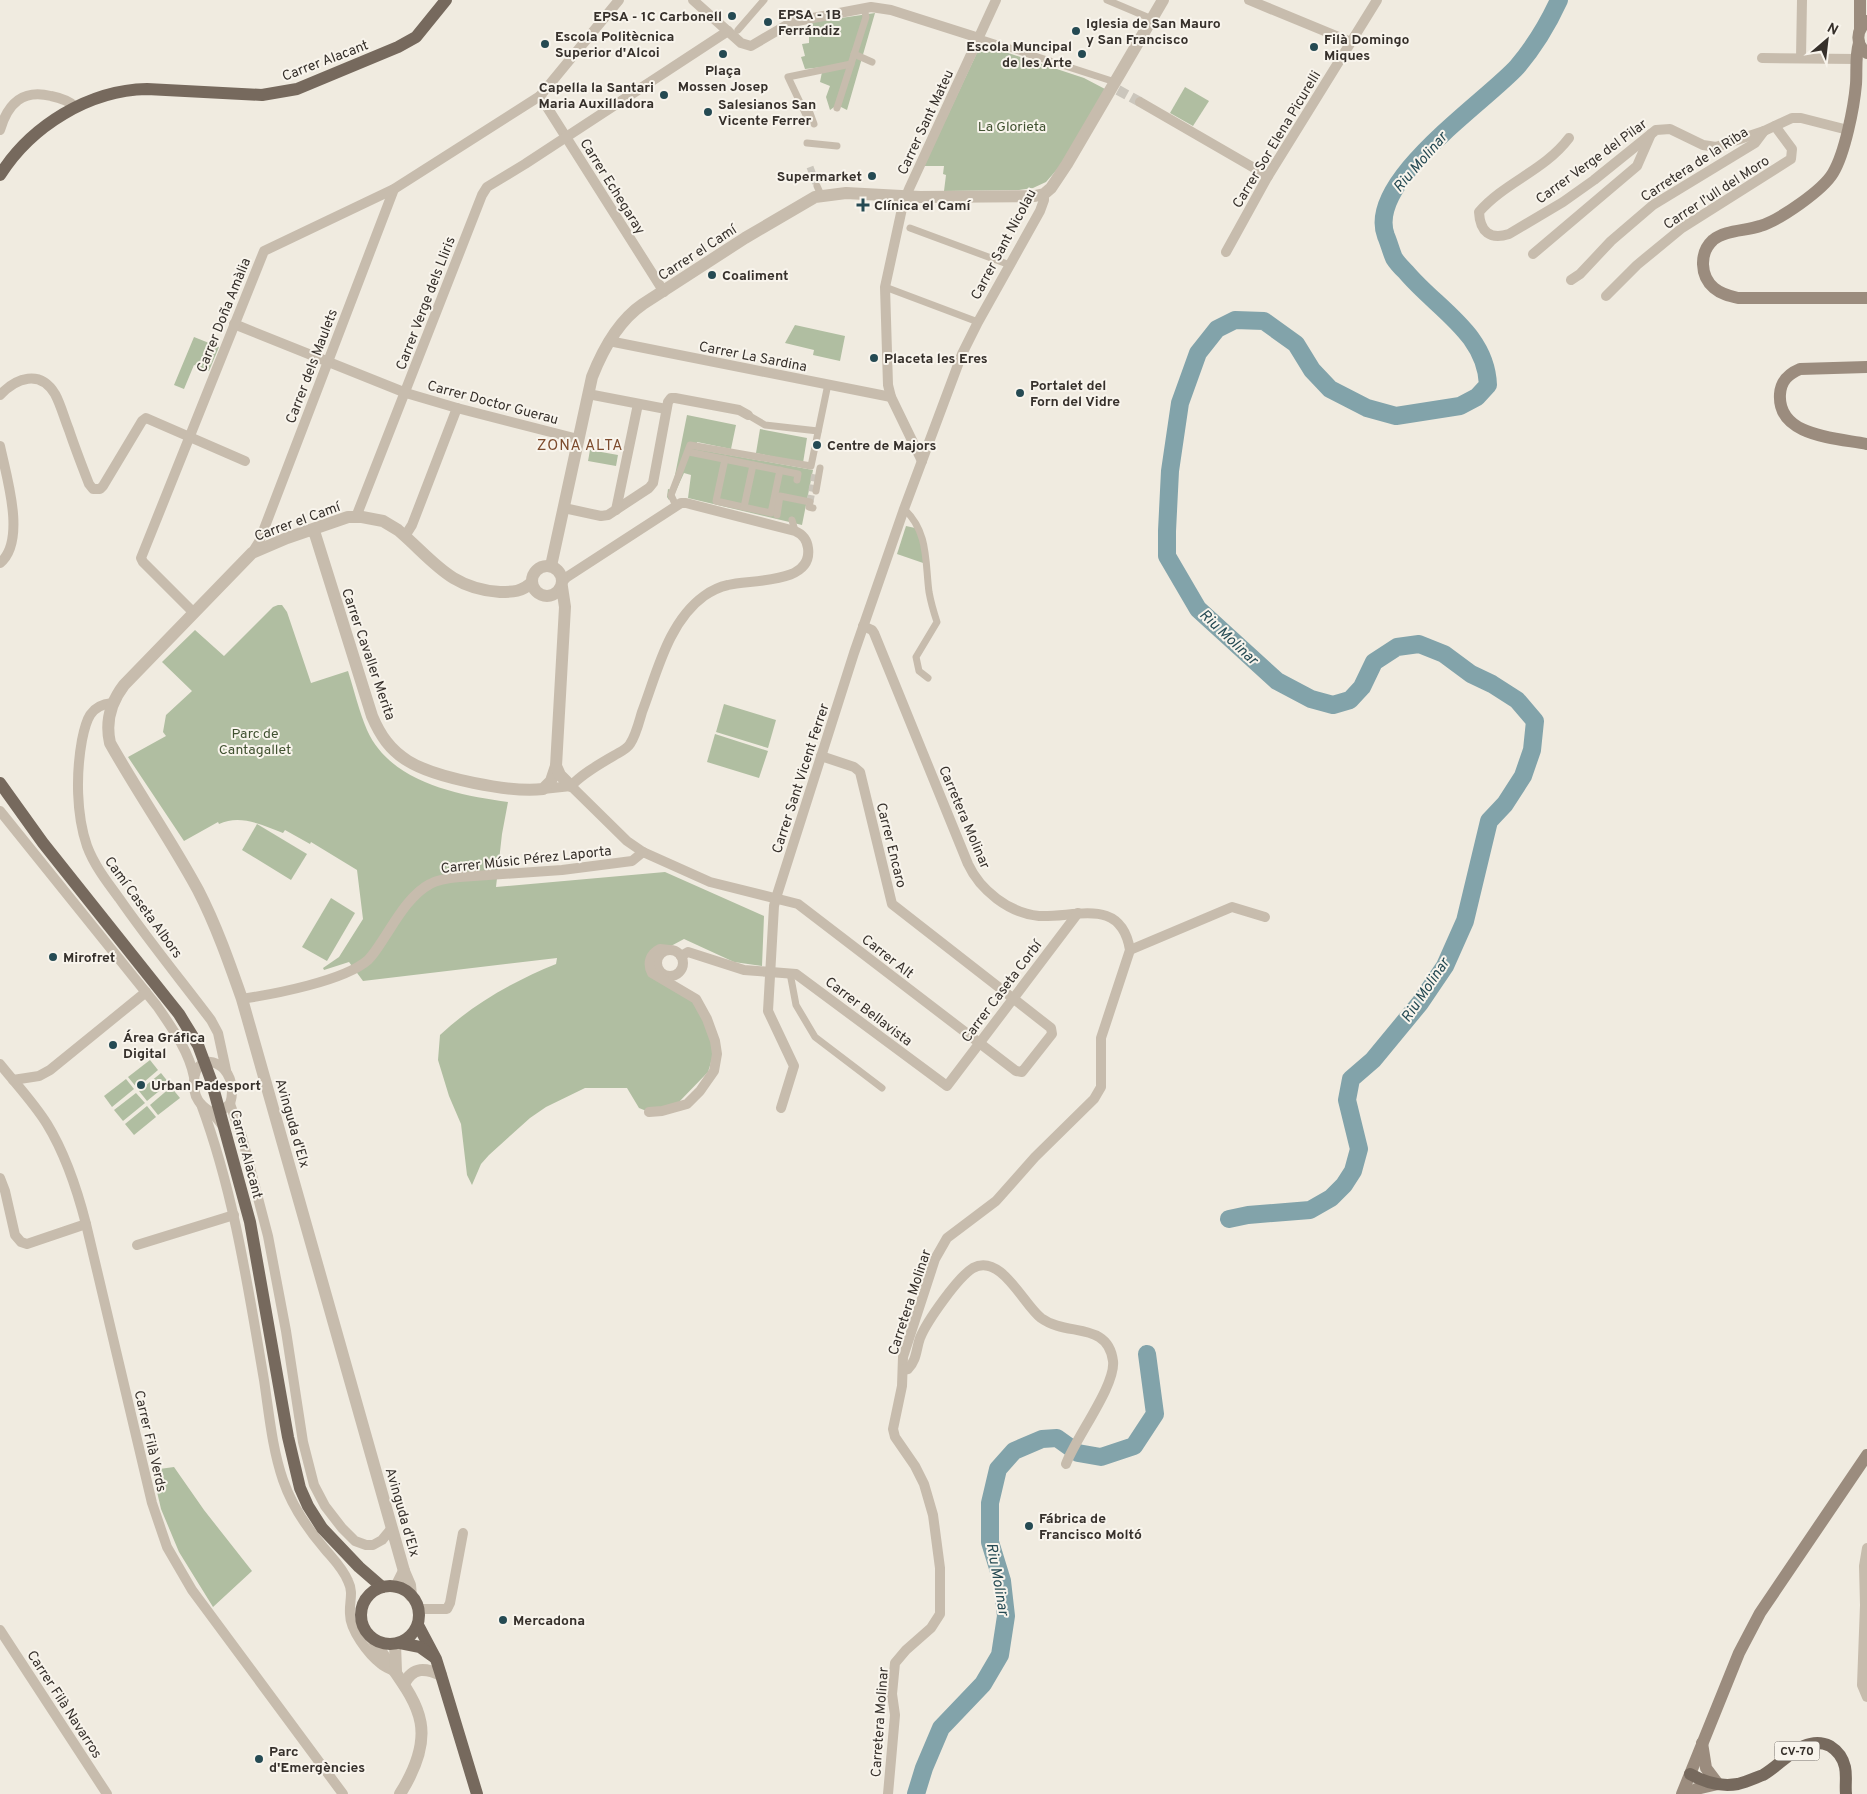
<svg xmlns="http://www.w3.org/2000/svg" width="1867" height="1794" font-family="Overpass,sans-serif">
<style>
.green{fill:#b0bea1}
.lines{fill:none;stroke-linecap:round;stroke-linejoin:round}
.river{stroke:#82a3aa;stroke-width:18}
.pedestrian-tunnel{stroke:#cbc6bc;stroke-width:7;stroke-dasharray:7 3.5;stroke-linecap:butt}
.minor-tunnel{stroke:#cbc6bc;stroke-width:10;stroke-dasharray:10 5;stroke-linecap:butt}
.pedestrian{stroke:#c7bcad;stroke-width:7}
.minor{stroke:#c7bcad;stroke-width:10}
.tertiary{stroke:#c7bcad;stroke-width:12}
.secondary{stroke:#9b8c7e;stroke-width:12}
.primary{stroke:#76695d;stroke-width:12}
.poi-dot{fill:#254a53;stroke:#f8f4ec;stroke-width:2}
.labels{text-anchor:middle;stroke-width:4;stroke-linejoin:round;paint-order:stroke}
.shield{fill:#f8f4ec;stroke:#706b65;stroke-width:1}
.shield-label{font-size:12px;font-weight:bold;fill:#36302b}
.poi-label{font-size:14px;font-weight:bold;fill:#36302b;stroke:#f8f4ec;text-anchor:start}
.street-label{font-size:14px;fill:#36302b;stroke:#f8f4ec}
.park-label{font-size:14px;fill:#415231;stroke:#f8f4ec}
.water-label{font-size:15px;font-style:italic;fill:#254a53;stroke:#f8f4ec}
.neighbourhood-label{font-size:15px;letter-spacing:1px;fill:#7c4b2d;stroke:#f8f4ec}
</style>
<rect width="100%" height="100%" fill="#f0ebe0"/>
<g class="green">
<path d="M 875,13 L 847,110 L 837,105 L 830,110 L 826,97 L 830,86 L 820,82 L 823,67 L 805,69 L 801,57 L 805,56 L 802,44 L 809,43 L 809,37 L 810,35 L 807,23 Z"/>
<path d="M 981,44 L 1084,78 L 1105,89 L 1060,166 L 1046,182 L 1033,188 L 1019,190 L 944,191 L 946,175 L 943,174 L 944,166 L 924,166 Z"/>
<path d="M 1185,87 L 1209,101 L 1193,126 L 1170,113 Z"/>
<path d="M 795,325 L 845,336 L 840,361 L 813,355 L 814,350 L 785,343 Z"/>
<path d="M 194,337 L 219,347 L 209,371 L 194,365 L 184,389 L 174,385 Z"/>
<path d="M 687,415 L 736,425 L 731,449 L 697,442 L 696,449 L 813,470 L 802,525 L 688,498 L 691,475 L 684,473 L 674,495 L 669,500 L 667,497 L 668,489 L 672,490 Z"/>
<path d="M 760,429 L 807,438 L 803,463 L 756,453 Z"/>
<path d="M 590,450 L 618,455 L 616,466 L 588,461 Z"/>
<path d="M 906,526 L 915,528 L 924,546 L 926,564 L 897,554 Z"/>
<path d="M 278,605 L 282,605 L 287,612 L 311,683 L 348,671 C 354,690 359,711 367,730 C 390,782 457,795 508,802 L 502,834 L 496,887 L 665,872 L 764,916 L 762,966 L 734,962 L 684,939 L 656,954 L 652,961 L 656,972 L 698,1004 L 715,1049 L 708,1072 L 677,1104 L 649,1112 L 639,1108 L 627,1088 L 585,1088 L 546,1107 L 530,1118 L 489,1155 L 481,1164 L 472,1185 L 467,1175 L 461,1124 L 449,1096 L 438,1060 L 440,1035 C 473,1004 514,981 556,964 L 557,958 L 363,981 L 349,962 L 324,970 L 323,968 L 339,957 L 363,919 L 357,870 L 311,842 L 310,844 L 285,830 L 283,833 C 263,825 240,814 219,824 L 218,822 L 184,841 L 128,757 L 166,736 L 163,732 L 166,715 L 192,691 L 162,662 L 195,630 L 224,656 L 273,607 Z"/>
<path d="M 724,704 L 776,720 L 768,748 L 716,732 Z"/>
<path d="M 715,734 L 768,751 L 759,778 L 707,762 Z"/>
<path d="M 257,824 L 307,854 L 291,880 L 242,850 Z"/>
<path d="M 331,898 L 355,913 L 327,961 L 302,947 Z"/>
<path d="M 150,1060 L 158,1070 L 137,1088 L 128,1077 Z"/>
<path d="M 161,1073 L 169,1083 L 147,1101 L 139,1091 Z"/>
<path d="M 126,1079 L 134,1089 L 112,1107 L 104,1096 Z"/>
<path d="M 171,1087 L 180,1098 L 158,1115 L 150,1105 Z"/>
<path d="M 136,1093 L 145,1103 L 123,1121 L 114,1110 Z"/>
<path d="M 147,1106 L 156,1117 L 134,1135 L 125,1124 Z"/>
<path d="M 174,1467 L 204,1510 L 252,1571 L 213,1607 L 179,1552 L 161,1509 L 152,1470 Z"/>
</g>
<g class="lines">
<g class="river">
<path d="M 1229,1219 L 1248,1215 L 1310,1210 L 1331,1198 L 1344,1185 L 1353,1171 L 1359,1149 L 1347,1100 L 1351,1079 L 1373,1060 L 1420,1003 L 1445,966 L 1465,921 L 1489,821 L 1505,804 L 1523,776 L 1532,750 L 1535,721 L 1517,700 L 1492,684 L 1471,674 L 1444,654 L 1419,644 L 1397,647 L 1374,662 L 1362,687 L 1350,700 L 1333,705 L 1311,699 L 1277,681 L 1198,609 L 1167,556 L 1167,531 L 1170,471 L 1180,403 L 1198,353 L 1217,329 L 1235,320 L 1264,321 L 1296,344 L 1312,370 L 1330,389 L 1367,408 L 1396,416 L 1460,406 L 1477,397 L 1488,385 C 1486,333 1437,309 1406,272 C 1402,268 1397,263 1394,258 C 1391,251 1389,243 1386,236 C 1365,182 1484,103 1517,67 C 1534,47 1548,24 1559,0"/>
<path d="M 916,1794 L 924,1768 L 941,1728 L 983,1684 L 1000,1655 L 1006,1616 L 1002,1581 L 990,1542 L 990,1503 L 998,1469 L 1014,1451 L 1042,1439 L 1057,1438 L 1078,1453 L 1101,1457 L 1134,1446 L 1155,1414 L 1147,1354"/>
</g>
<g class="pedestrian-tunnel">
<path d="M 810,167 L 817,186"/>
<path d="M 810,502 L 815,473"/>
</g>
<path class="minor-tunnel" d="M 1118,90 L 1140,102"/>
<g class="pedestrian">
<path d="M 1107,0 L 1152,19"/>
<path d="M 738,30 L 764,0"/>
<path d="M 979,38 L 1115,82"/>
<path d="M 854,54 L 872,62"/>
<path d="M 837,108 L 866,17 L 864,8"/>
<path d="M 814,124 L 810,113 L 806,115 L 788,77 L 851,64"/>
<path d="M 807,143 L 837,146"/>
<path d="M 817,186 L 821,195"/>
<path d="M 910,228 L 1010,265"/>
<path d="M 885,287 L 978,322"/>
<path d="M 748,415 L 765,425 L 818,431"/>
<path d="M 689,452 L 798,474 L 797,480"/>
<path d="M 725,459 L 716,501 L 771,513 L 780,470"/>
<path d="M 816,491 L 820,468"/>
<path d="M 676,506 L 671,495 L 690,445 L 811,466 L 828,384"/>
<path d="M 744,507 L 753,465"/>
<path d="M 904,509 C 929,532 925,562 929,592 C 931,603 934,613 937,622 L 916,657 L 919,671 L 928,678"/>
<path d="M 777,515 L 780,496 L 810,502 L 809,507 L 813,508"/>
<path d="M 792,520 L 795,531"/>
<path d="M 790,973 L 796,1005 L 815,1037 L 882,1088"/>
</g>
<g class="minor">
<path d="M 693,0 L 741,43 L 751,46 L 792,22 L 871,7 L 891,10 L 979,38"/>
<path d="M 1249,0 L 1351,42"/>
<path d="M 1762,58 L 1856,59"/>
<path d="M 1801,58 L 1802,0"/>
<path d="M 540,96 L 664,292"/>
<path d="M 1140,102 L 1268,176"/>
<path d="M 0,130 C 8,103 23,89 51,96 C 61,98 69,101 76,107"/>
<path d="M 1569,138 C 1544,171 1505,182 1479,212 C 1480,232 1490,240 1509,234 L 1563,202 L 1594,180 L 1656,130 L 1670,129 L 1703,145 L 1716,147 L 1764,131 L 1792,118 L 1801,118 L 1848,130"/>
<path d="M 1226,252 L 1268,176 L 1377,0"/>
<path d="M 1533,254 L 1637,166 L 1651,134"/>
<path d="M 1571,280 L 1580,274 L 1611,241 L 1653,205 L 1755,143 L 1764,131"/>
<path d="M 1606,296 L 1637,265 L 1682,228 L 1791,159 L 1792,149 L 1775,126"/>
<path d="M 234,324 L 406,393 L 457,408 L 578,439"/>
<path d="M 609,341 L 891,397"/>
<path d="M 588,394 L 666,409"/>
<path d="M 0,395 C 16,378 40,369 55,394 C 61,405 64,418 69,430 C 75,448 82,466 89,484 L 93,489 L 100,489 L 103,486 L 142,421 L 146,418 L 245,461"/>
<path d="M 0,446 C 6,475 27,541 0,563"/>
<path d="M 922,461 L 891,397 L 888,385 L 885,287 L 903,204 L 909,189 L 996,0"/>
<path d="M 564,508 L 601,516 L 608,515 L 649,488 L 653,483 L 668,402 L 671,398 L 675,398 L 739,410 L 748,415"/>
<path d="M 616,510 L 638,404"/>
<path d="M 356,517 L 482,195 L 487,187 L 525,164 L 728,31"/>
<path d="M 405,536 L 412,525 L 457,408"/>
<path d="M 252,553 L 259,542 L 394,189"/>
<path d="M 563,581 L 567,577 L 681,503 L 686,503 L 795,531 C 802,534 807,540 808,548 C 813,585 750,579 728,585 C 719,587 711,591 704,596 C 668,622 657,673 642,712 C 639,722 636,735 630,744 C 627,749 620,752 615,755 C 600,764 583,773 571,786"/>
<path d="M 194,613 L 143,562 L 141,558 L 264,251 L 394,189 L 540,96 L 619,0"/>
<path d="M 863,626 L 872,630 L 874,633 L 968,864 C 980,890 1009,913 1039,916 C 1075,918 1121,896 1130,950 L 1101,1038 L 1101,1087 L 1094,1099 L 1035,1157 L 996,1201 L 947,1238 L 935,1259 L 903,1357 L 902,1386 L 893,1429 L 895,1437 L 915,1466 L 924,1484 L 933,1515 L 940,1568 L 940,1614 L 931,1628 L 906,1650 L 895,1663 L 892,1694 L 895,1715 L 888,1794"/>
<path d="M 112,703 C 90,705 86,720 82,740 C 76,773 76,814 87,846 C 94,865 107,882 119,898 C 148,940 180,979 211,1020 L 218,1033 L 226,1070"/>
<path d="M 571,786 L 627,841 L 643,852 L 710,882 L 798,904 L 1016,1071 L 1022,1072 L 1052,1034 L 1051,1028 L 892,904 L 860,772 L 854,767 L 821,756"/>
<path d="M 543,789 L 571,786"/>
<path d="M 0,811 L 157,1006 C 172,1028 189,1051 194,1077"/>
<path d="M 1130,950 L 1232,907 L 1265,917"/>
<circle cx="670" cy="963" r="13"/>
<path d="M 681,956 L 688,952 L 744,970 L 796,974 L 947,1086 L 1078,913"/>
<path d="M 242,999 C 274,994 344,981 368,960 C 375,953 380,944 386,935 C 397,918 411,894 430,884 C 439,879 450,878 460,877 L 562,870 L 632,861 L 643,852"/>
<path d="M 0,1064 C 16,1084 34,1103 47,1124 C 66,1155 77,1189 86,1224 L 152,1503 L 167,1547 L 192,1590 L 343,1794"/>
<path d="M 13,1080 L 39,1076 L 50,1070 L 146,992"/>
<path d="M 201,1104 C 234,1193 248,1287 264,1380 C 269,1413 272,1448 283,1480 C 292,1506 306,1527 324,1548 C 333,1559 342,1567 348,1581 C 354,1593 349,1602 350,1614 C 350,1630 368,1654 381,1664 C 384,1667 390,1669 394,1671"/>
<path d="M 230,1104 L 242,1137 L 268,1236 L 286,1331 L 303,1442 L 314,1485 L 325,1506 L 342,1528 L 355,1541 L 366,1545 L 373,1545 L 382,1540 L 392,1528"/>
<path d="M 781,1108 L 794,1066 L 768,1011 L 774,906 L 776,898 L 854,653 L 904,509 L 962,354 L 978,322 L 1040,211 L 1044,200 L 1044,194"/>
<path d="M 210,1111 L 220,1112 L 230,1104 C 242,1064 196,1045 194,1081 C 194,1088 194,1094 198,1100 C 201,1106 207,1109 212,1113 C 216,1117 219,1121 222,1125"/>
<path d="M 649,1112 L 662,1111 L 687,1104 L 700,1091 L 714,1071 L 717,1054 L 715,1041 L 707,1019 L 696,999 L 652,973 C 647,963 650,954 660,949 L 669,950"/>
<path d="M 0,1178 L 5,1191 L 15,1235 L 21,1242 L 27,1244 L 86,1224"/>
<path d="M 137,1245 L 234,1215"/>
<path d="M 903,1370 L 908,1369 C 917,1360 916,1349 920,1338 C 927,1321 958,1277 973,1268 C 1001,1253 1023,1304 1041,1318 C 1067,1337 1108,1321 1113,1361 C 1116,1385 1076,1437 1066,1464"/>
<path d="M 1867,1548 L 1864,1566 L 1865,1605 L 1862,1685 L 1867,1697"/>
<path d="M 418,1609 L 447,1609 L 450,1603 L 463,1533"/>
<path d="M 0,1630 L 107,1794"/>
</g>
<g class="tertiary">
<path d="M 311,530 L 315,534 L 372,716 C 380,735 390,750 408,761 C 435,778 511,793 543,789 L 551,781 L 556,766"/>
<circle cx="547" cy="581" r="15"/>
<path d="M 551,566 L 592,377 C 603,349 618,321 643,304 L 745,238 L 815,197 L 846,193 L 920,197 L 1035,196 L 1044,194 L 1051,188 L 1067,164 L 1163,0"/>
<path d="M 562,587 L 565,607 L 556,766 L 560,775 L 571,786"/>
<path d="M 396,1587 L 404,1571"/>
<path d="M 411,1596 L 410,1585 L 404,1571 L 242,999 C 229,962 216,925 198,890 C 171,840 138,793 110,743 C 105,721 111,702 124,685 L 252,553 L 287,538 L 348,517 L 362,517 L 383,521 L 398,530 C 433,560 450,589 500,592 C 513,592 522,592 532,582"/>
<path d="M 372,1638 C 410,1698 446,1721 400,1794"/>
<path d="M 395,1644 L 396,1672"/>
<path d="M 404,1684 C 413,1666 426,1668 441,1675"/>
</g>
<g class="secondary">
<path d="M 1860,0 L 1860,28"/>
<path d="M 1867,21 C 1856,30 1855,45 1867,53"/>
<path d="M 1859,43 C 1855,57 1857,70 1856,84 C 1854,107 1845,153 1833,173 C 1823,190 1780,220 1760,226 C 1746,231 1725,230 1713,240 C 1699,253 1700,276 1714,288 C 1721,294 1729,296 1738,298 L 1867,298"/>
<path d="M 1867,367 L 1800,369 C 1788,374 1781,381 1780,394 C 1777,437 1837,438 1867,444"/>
<path d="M 1682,1794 L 1739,1653 L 1760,1613 L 1867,1455"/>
<path d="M 1690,1794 L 1696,1789 L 1718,1784 L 1706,1768 L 1702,1743"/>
</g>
<g class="primary">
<path d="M 0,175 C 31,126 89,90 147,89 L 262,95 L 297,89 L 398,47 L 416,37 L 446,0"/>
<path d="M 0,783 L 43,843 L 179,1014 L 198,1045 L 211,1080 L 250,1222 L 288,1437 L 300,1488 L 308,1506 L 322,1528 L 359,1567 L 382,1587"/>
<circle cx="390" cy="1615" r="29"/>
<path d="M 418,1625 L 436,1659 L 441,1675 L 477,1794"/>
<path d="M 400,1643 L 420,1647 L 434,1657"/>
<path d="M 1690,1774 C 1704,1782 1721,1787 1738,1784 C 1746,1782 1755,1778 1763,1775 C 1783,1764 1804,1733 1830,1746 C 1838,1751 1843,1758 1845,1767 C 1847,1776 1845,1785 1846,1794"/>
</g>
</g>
<g class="poi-dot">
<circle cx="732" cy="16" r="5"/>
<circle cx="768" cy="22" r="5"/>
<circle cx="1076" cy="31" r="5"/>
<circle cx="545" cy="44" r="5"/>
<circle cx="1314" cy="47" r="5"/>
<circle cx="723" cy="54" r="5"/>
<circle cx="1082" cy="54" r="5"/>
<circle cx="664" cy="95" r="5"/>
<circle cx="708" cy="112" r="5"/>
<circle cx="872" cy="176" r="5"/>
<path d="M860.5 197.5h5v5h5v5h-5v5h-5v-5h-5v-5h5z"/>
<circle cx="712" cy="275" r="5"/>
<circle cx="874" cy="358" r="5"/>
<circle cx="1020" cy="393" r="5"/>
<circle cx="817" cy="445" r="5"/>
<circle cx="53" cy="957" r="5"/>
<circle cx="113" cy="1045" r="5"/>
<circle cx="141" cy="1085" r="5"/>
<circle cx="1029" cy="1526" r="5"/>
<circle cx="503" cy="1620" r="5"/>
<circle cx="259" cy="1759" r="5"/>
</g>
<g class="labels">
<rect class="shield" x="1774.5" y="1741.5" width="45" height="19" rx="4"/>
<g class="shield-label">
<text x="1797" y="1755">CV-70</text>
</g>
<g class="poi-label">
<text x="778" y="19">EPSA - 1B<tspan x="778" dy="16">Ferrándiz</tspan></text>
<text x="722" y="21" text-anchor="end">EPSA - 1C Carbonell</text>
<text x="1086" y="28">Iglesia de San Mauro<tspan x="1086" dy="16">y San Francisco</tspan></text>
<text x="555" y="41">Escola Politècnica<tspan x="555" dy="16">Superior d'Alcoi</tspan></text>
<text x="1324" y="44">Filà Domingo<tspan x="1324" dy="16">Miques</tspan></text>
<text x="1072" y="51" text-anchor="end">Escola Muncipal<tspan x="1072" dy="16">de les Arte</tspan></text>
<text x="723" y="75" text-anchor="middle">Plaça<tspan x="723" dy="16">Mossen Josep</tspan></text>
<text x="654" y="92" text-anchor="end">Capella la Santari<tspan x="654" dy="16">Maria Auxilladora</tspan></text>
<text x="718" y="109">Salesianos San<tspan x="718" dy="16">Vicente Ferrer</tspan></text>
<text x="862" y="181" text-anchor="end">Supermarket</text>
<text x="874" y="210">Clínica el Camí</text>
<text x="722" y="280">Coaliment</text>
<text x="884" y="363">Placeta les Eres</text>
<text x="1030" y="390">Portalet del<tspan x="1030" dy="16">Forn del Vidre</tspan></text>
<text x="827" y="450">Centre de Majors</text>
<text x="63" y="962">Mirofret</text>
<text x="123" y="1042">Área Gráfica<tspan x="123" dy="16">Digital</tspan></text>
<text x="151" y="1090">Urban Padesport</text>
<text x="1039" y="1523">Fábrica de<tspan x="1039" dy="16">Francisco Moltó</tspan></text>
<text x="513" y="1625">Mercadona</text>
<text x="269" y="1756">Parc<tspan x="269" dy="16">d'Emergències</tspan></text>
</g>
<g class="street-label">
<text transform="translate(325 60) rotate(-21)" y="5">Carrer Alacant</text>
<text transform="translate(925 122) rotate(-65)" y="5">Carrer Sant Mateu</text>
<text transform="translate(1276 139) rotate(-59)" y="5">Carrer Sor Elena Picurelli</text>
<text transform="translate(1591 161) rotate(-36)" y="5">Carrer Verge del Pilar</text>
<text transform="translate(1694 164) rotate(-33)" y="5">Carretera de la Riba</text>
<text transform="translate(613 186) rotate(58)" y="5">Carrer Echegaray</text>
<text transform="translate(1716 192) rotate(-33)" y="5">Carrer l'ull del Moro</text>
<text transform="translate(1003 244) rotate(-62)" y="5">Carrer Sant Nicolau</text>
<text transform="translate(697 252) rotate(-33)" y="5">Carrer el Camí</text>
<text transform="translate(425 303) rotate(-69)" y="5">Carrer Verge dels Lliris</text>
<text transform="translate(223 315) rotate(-68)" y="5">Carrer Doña Amàlia</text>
<text transform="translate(753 356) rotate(11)" y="5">Carrer La Sardina</text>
<text transform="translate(311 366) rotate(-69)" y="5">Carrer dels Maulets</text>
<text transform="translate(493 402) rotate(15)" y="5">Carrer Doctor Guerau</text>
<text transform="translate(297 521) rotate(-20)" y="5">Carrer el Camí</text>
<text transform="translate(369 654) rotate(71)" y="5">Carrer Cavaller Merita</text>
<text transform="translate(800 778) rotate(-72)" y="5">Carrer Sant Vicent Ferrer</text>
<text transform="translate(965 817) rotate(67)" y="5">Carretera Molinar</text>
<text transform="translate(892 845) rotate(76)" y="5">Carrer Encaro</text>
<text transform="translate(526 859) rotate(-6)" y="5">Carrer Músic Pérez Laporta</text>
<text transform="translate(144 907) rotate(54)" y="5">Camí Caseta Albors</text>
<text transform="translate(888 956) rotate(38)" y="5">Carrer Alt</text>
<text transform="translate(1001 991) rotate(-53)" y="5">Carrer Caseta Corbí</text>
<text transform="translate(869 1011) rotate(37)" y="5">Carrer Bellavista</text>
<text transform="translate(293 1123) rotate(74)" y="5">Avinguda d'Elx</text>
<text transform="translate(247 1154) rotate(75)" y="5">Carrer Alacant</text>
<text transform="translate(909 1302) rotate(-72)" y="5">Carretera Molinar</text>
<text transform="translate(151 1441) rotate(77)" y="5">Carrer Filà Verds</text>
<text transform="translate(403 1512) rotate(74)" y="5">Avinguda d'Elx</text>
<text transform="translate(65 1704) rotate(57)" y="5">Carrer Filà Navarros</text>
<text transform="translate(879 1722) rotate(-86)" y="5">Carretera Molinar</text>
</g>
<g class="park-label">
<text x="1012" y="131">La Glorieta</text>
<text x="255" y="738">Parc de<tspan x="255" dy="16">Cantagallet</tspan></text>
</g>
<g class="water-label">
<text transform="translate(1420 162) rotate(-49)" y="5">Riu Molinar</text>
<text transform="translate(1229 637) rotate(43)" y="5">Riu Molinar</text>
<text transform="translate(1425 990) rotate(-56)" y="5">Riu Molinar</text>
<text transform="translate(998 1579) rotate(80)" y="5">Riu Molinar</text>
</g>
<g class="neighbourhood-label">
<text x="580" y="450">ZONA ALTA</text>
</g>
</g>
<g transform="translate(1827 40) rotate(28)" stroke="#f8f4ec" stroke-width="4" paint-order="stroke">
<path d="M0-4L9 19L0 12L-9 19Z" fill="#36302b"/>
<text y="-8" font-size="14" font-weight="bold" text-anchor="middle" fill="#36302b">N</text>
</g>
</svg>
